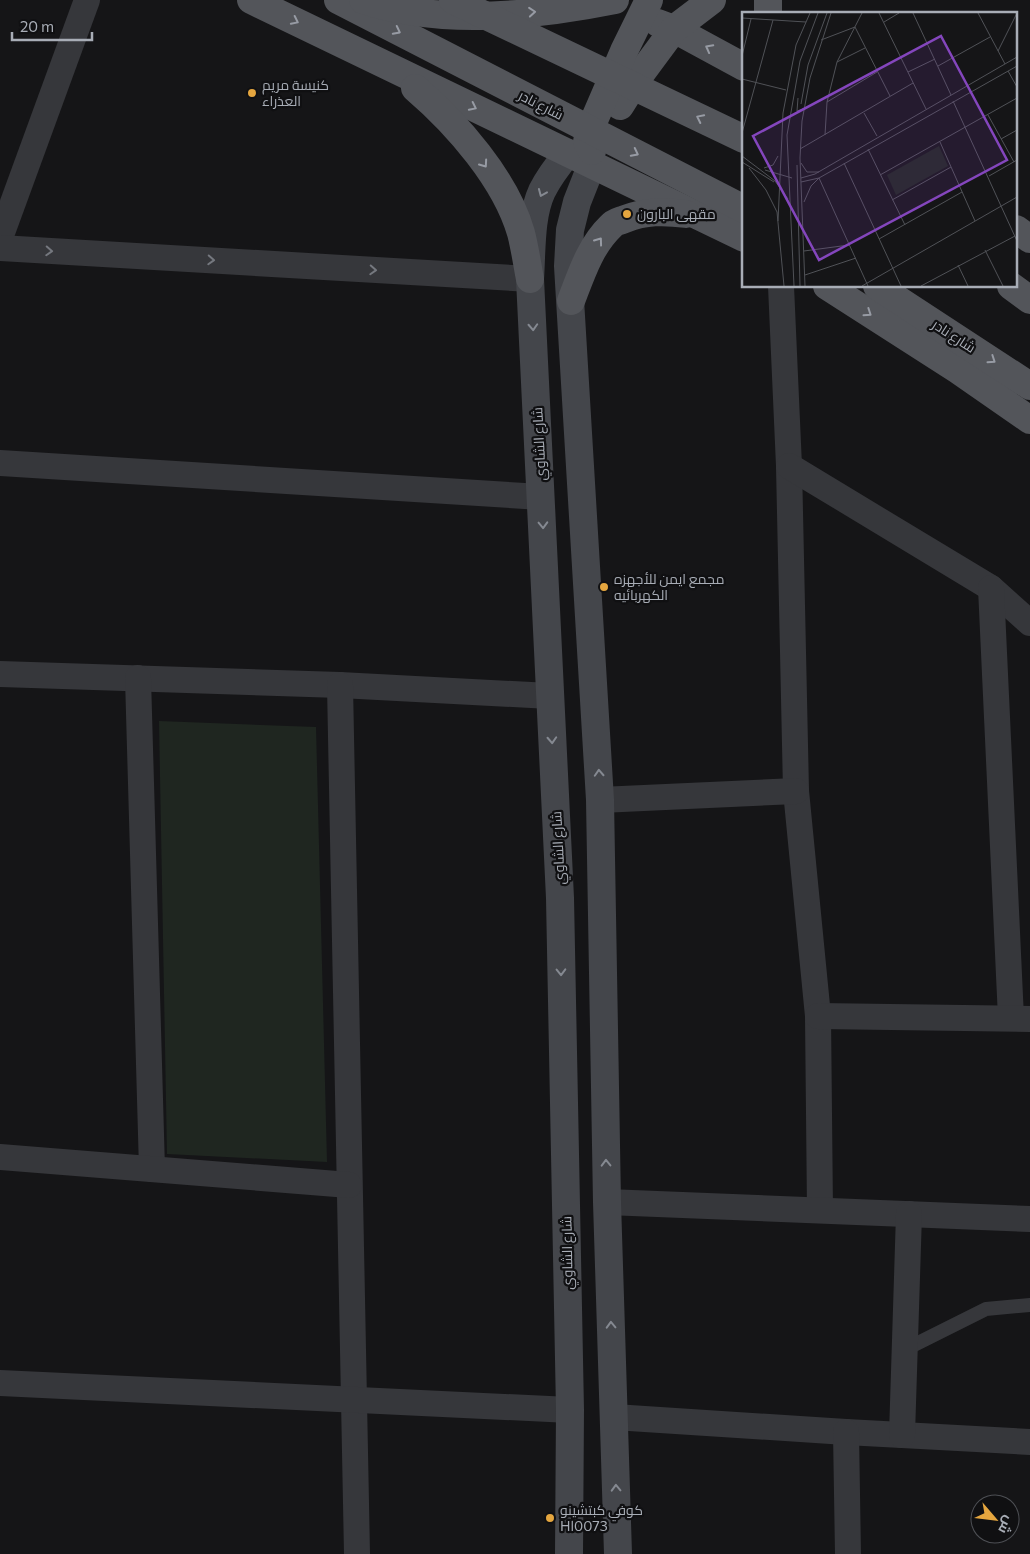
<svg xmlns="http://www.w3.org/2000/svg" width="1030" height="1554" font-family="Commissioner,Cairo,sans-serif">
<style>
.green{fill:#1f2620}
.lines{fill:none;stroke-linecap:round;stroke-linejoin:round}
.lane{stroke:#36373b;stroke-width:14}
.street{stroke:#36373b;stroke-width:26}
.secondary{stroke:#44464b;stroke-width:28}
.primary{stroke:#53555a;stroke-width:28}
.primary-bridge{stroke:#53555a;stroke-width:28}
.oneway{stroke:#979ba4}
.oneway2{stroke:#858991}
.oneway3{stroke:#75787f}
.poi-dot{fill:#e5a63f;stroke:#101012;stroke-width:2}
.labels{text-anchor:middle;stroke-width:4.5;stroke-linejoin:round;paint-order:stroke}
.poi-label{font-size:14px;fill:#a8adb6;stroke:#101012;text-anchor:start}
.street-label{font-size:14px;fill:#a8adb6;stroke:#101012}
.inset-road{fill:none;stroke:#505257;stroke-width:1}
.view{fill:#8446bd;fill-opacity:0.15;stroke:#8446bd;stroke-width:2.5}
.inset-edge{fill:none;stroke:#a8adb6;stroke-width:2.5}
</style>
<rect width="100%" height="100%" fill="#151517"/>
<path class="green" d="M 159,721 L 316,727 L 327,1162 L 167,1154 Z"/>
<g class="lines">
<path class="lane" d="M 904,1350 L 986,1309 L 1030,1305"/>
<g class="street">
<path d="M 0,238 L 87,0"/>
<path d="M 0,248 L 530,279"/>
<path d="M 781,286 L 789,466 L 796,791 L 818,1016 L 820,1210"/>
<path d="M 0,463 L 541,497"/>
<path d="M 789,466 L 991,588 L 1030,623"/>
<path d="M 991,588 L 1011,1018"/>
<path d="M 0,674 L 340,685 L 550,696"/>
<path d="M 138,678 L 152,1169"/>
<path d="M 340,685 L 357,1554"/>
<path d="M 600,800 L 796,791"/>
<path d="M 818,1016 L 1030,1019"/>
<path d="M 0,1157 L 349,1185"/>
<path d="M 607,1202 L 1030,1219"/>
<path d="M 0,1383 L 570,1410"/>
<path d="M 614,1417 L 846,1432 L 1030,1442"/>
<path d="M 846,1432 L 848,1554"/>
<path d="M 902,1435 L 909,1214"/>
</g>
<g class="secondary">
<path d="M 568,153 C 559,164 549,177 542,191 C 530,217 532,251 530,279 L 560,898 L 570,1410 L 569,1554"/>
<path d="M 592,164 L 577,202 L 570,230 L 568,266 L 600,800 L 607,1202 L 618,1554"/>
</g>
<g class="primary">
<path d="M 251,0 L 744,238"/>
<path d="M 768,0 L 768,14"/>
<path d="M 658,23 L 674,29 L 744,67"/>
<path d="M 415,88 C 457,124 506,180 521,233 C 525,248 527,264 530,279"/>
<path d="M 620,106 L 637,79 L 674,29 L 712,0"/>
<path d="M 592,151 L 587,142 L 589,132 L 624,51 L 649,0"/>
<path d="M 1016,229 L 1030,239"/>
<path d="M 827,286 L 958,370 L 1030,420"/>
<path d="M 1011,286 L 1030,300"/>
<path d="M 571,301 C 581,275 590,246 611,226 C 614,222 620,221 625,219 C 645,211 664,211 686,214"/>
</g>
<g class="primary-bridge">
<path d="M 338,0 L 744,209"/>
<path d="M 363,0 C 441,26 535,16 615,0"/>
<path d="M 453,0 L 744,139"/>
<path d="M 877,286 L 1030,386"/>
</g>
</g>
<defs><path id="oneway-chevron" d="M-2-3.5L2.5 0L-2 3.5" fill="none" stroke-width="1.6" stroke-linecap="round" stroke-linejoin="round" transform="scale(1.25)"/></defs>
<g class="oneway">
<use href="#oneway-chevron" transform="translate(532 12) rotate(-5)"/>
<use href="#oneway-chevron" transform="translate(295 21) rotate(26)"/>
<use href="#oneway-chevron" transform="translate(397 31) rotate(27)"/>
<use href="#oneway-chevron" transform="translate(709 48) rotate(-152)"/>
<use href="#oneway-chevron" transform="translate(473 107) rotate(26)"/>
<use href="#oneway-chevron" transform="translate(700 118) rotate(-154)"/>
<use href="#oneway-chevron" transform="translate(635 153) rotate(27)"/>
<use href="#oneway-chevron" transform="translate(484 164) rotate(55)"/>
<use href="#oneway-chevron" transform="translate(599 241) rotate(-54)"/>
<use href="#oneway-chevron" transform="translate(868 313) rotate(34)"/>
<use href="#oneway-chevron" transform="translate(992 360) rotate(34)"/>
</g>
<g class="oneway2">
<use href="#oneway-chevron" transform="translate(542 193) rotate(113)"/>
<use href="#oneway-chevron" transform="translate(533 327) rotate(87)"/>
<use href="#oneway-chevron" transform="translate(543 525) rotate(88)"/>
<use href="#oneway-chevron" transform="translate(552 740) rotate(87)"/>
<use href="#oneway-chevron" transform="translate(599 773) rotate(-93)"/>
<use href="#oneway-chevron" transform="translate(561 972) rotate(89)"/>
<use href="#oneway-chevron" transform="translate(606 1163) rotate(-91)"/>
<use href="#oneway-chevron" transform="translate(611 1325) rotate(-92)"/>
<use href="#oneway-chevron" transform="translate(616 1488) rotate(-92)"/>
</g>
<g class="oneway3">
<use href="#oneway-chevron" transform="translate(49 251) rotate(3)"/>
<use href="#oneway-chevron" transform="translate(211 260) rotate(3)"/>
<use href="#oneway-chevron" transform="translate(373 270) rotate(3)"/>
</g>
<g class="poi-dot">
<circle cx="252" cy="93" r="5"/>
<circle cx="627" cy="214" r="5"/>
<circle cx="604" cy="587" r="5"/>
<circle cx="550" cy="1518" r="5"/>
</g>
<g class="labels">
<g class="poi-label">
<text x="262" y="90">كنيسة مريم<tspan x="262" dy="16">العذراء</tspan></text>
<text x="637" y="219">مقهى البارون</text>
<text x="614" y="584">مجمع ايمن للأجهزه<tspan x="614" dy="16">الكهربائيه</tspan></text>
<text x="560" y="1515">كوفي كبتشينو<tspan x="560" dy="16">Hl0073</tspan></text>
</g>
<g class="street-label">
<text transform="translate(541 105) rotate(27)" y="5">شارع نادر</text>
<text transform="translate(954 336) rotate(33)" y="5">شارع نادر</text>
<text transform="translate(539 444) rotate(-93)" y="5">شارع الشاوي</text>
<text transform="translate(558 848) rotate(-93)" y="5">شارع الشاوي</text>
<text transform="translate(567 1253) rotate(-91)" y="5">شارع الشاوي</text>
</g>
</g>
<g transform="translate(742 12)">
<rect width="275" height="275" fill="#151517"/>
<path d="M 197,134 L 206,154 L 154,183 L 145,163 Z" fill="#1f2620"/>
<path class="inset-road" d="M 137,1 L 184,97M 171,1 L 209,83M 236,1 L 263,52M 0,6 L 64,10M 142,10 L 157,1M 79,28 L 113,15 L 148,84M 256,39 L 275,1M 0,44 L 9,7M 95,50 L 123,36M 196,54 L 248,25M 266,59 L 275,75M 166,60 L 193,47M 0,67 L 44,78M 56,86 L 55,99 L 61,97M 211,89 L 275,229M 85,90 L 135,60M 59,92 L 66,53 L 85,1M 122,101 L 135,124M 246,103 L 272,150M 0,121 L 31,8M 83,123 L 85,90 L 95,50 L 120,1M 259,127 L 275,118M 198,130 L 233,209M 58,137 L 171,71M 126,137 L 163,213M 0,144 L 33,169 L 46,187M 0,150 L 32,170M 59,151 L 65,160 L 77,160M 102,151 L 159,274M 55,153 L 58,274M 7,156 L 24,178 L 35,200 L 42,274M 22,156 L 31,153 L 36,144M 23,158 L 50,166M 138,163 L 275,86M 247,164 L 275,148M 59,166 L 73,162 L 275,45M 77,166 L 126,274M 59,170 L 77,166 L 275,54M 150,188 L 209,155M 62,190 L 69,174 L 77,166M 36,209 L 41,101 L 54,33 L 68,1M 137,227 L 220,180M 243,238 L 261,274M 62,239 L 107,233M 216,253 L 226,274M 63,263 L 114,246M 52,274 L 45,123 L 58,49 L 76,1M 63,274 L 58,146 L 60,109 L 68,66 L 89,1M 120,274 L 275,185M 179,274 L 273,224"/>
<path class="view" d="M 199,24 L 265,148 L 77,248 L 11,124 Z"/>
<rect width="275" height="275" class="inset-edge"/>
</g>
<g transform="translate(995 1519) rotate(118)"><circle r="24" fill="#101012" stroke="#4d4f54"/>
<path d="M0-4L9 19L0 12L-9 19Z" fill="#e5a63f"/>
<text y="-8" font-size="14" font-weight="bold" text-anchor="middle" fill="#a8adb6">ش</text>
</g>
<path d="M12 32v8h80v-8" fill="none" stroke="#a8adb6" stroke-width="2.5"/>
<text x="20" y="32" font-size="15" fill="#a8adb6" stroke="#101012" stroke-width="4" paint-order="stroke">20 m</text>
</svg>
